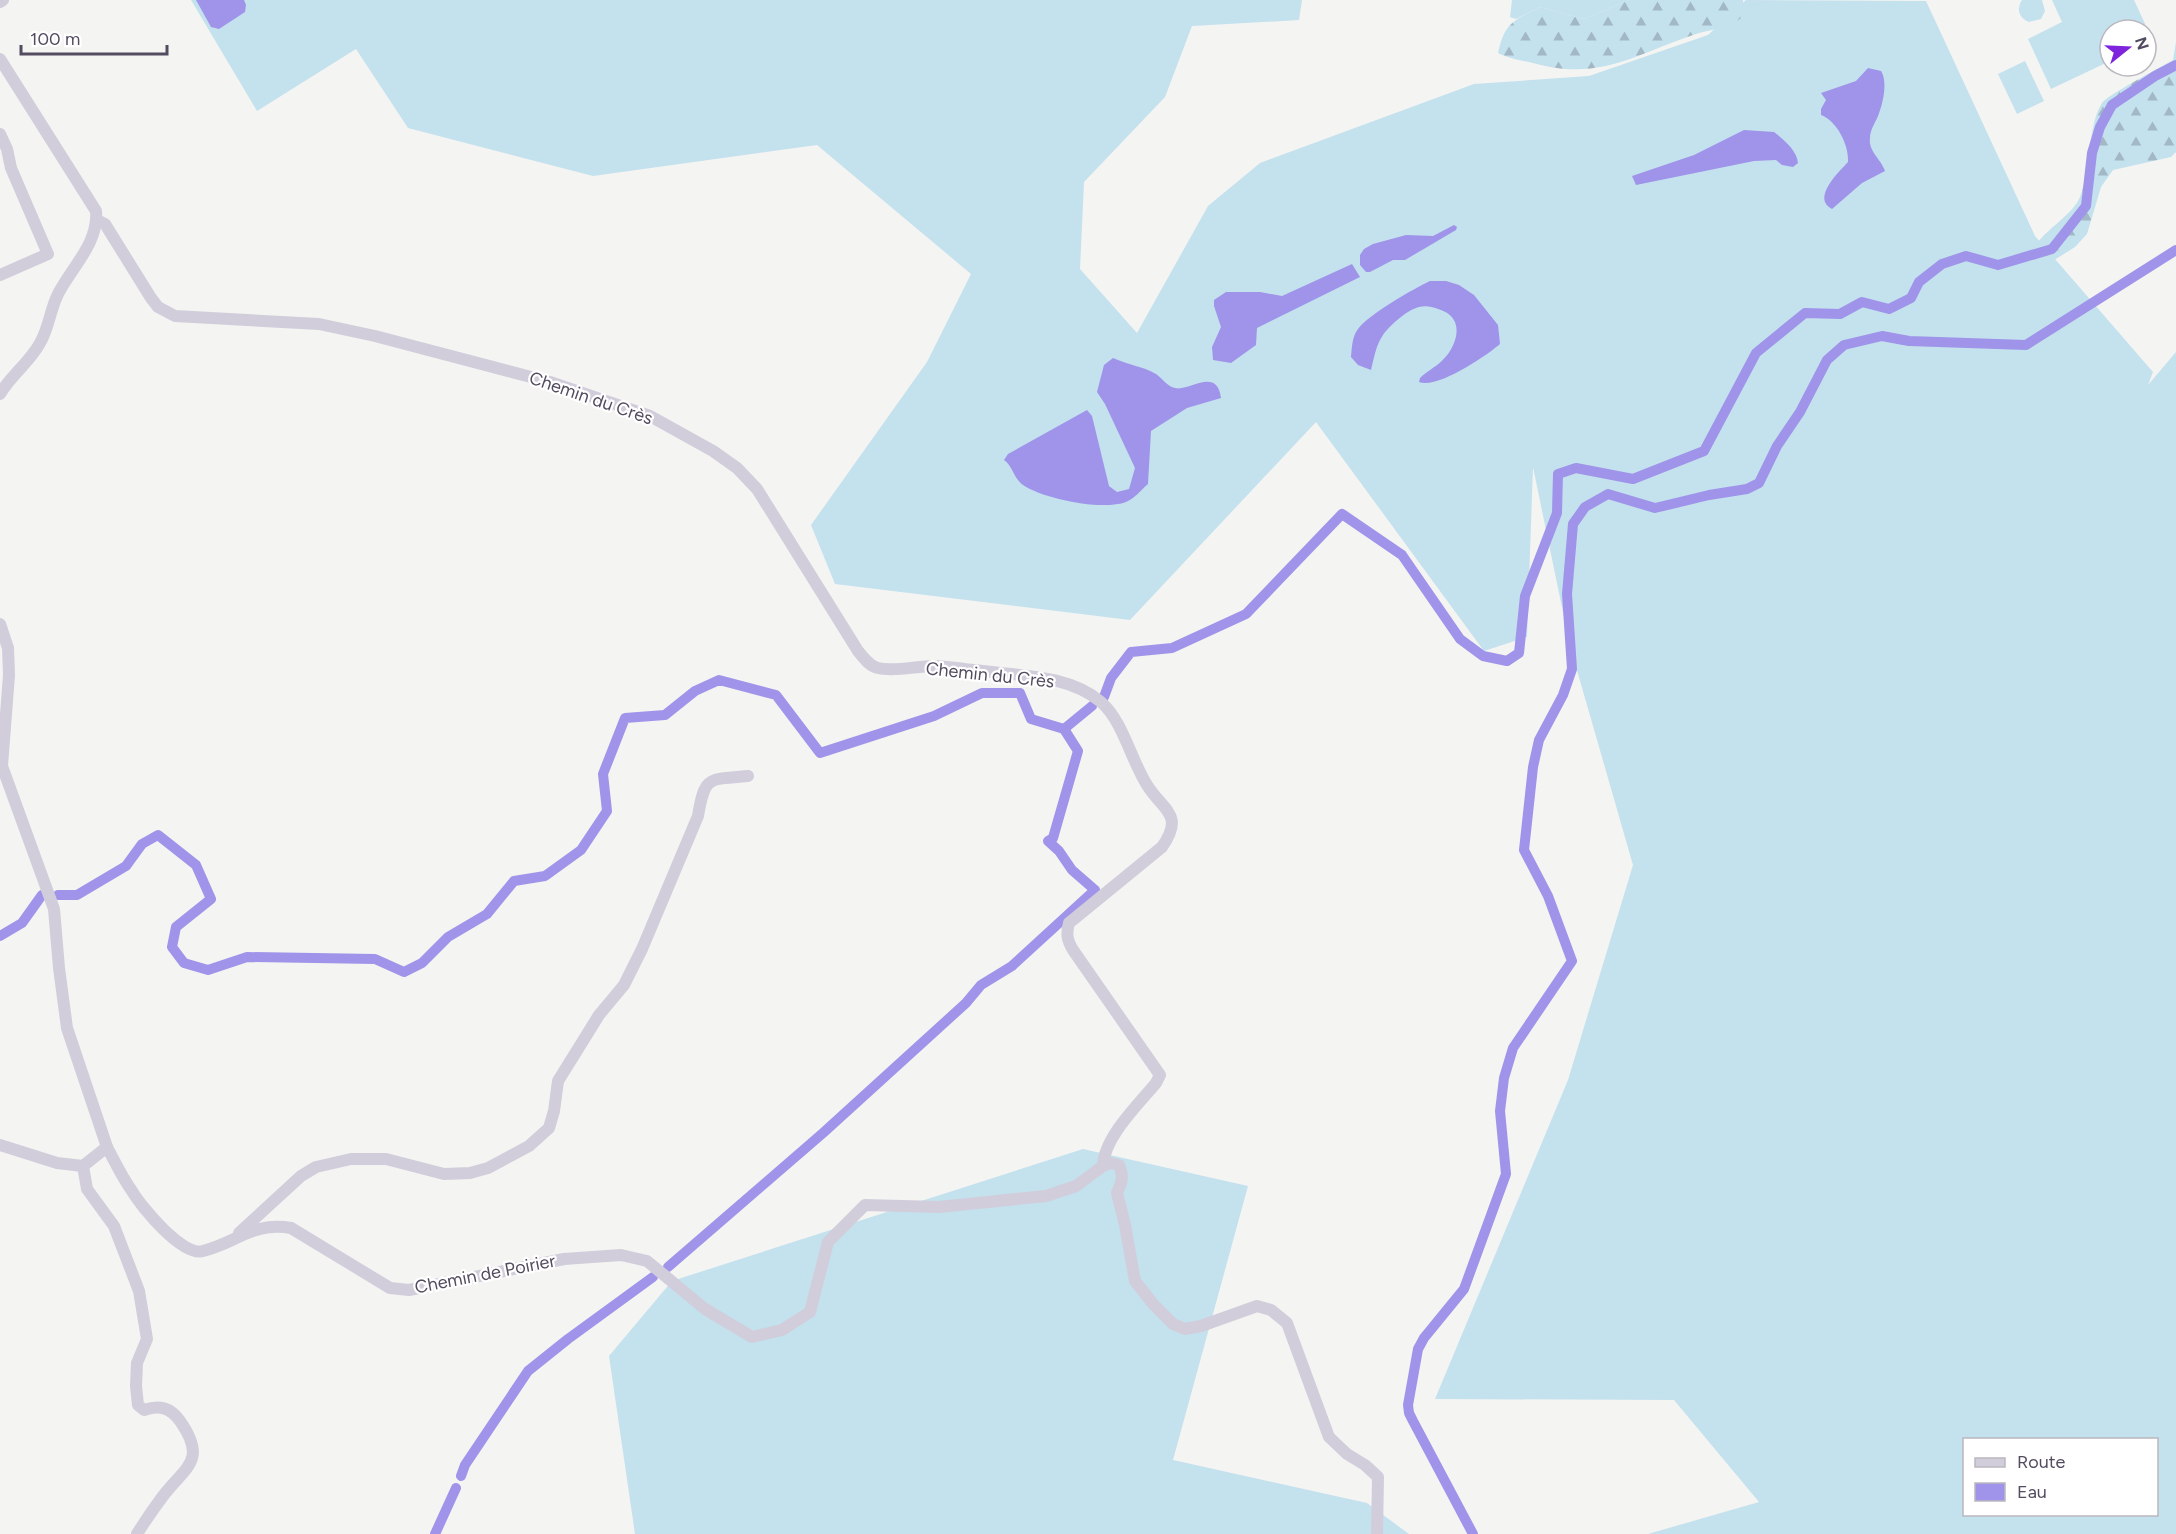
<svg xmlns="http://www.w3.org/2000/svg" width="2176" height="1534" font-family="Figtree,sans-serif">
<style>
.grass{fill:#c4e1ee;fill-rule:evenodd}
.forest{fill:url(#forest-firs)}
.water{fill:#9f94e9}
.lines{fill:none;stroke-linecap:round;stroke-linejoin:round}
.canal{stroke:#9f94e9;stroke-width:10}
.minor{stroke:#d2cddb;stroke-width:12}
.labels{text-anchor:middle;stroke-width:4.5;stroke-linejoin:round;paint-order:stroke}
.street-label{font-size:18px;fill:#534b5f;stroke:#fff}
</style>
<defs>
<pattern id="forest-firs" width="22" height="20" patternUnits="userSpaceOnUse" patternTransform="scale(1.5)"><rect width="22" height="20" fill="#c4e1ee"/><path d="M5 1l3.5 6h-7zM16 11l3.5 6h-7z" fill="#a2b8c4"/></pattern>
</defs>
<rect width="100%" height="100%" fill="#f4f4f2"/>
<g class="grass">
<path d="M 191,0 L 1302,0 L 1299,20 L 1192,26 L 1165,97 L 1084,182 L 1080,269 L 1137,333 L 1208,206 L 1260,163 L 1474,84 L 1589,76 L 1708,35 L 1746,0 L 1926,1 L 2035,236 L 2153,372 L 2148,385 L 2176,352 L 2176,1534 L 1648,1534 L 1759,1502 L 1674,1400 L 1435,1399 L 1568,1080 L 1633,865 L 1570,646 L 1533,467 L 1527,637 L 1484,651 L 1316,422 L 1130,620 L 835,584 L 811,525 L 927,362 L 971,274 L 817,145 L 593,176 L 408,128 L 356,49 L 257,111 ZM 1964,1440 L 2156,1440 L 2156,1514 L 1964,1514 Z"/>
<path d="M 1512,0 L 1629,0 L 1584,19 L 1540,7 L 1516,19 L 1510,17 Z"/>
<path d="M 2022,0 L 2042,0 L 2045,11 L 2041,19 L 2029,22 C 2019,18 2016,9 2022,0 Z"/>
<path d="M 2052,0 L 2134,0 L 2153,41 L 2146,44 L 2146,30 L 2110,30 L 2110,61 L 2051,89 L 2028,39 L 2062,22 Z"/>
<path d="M 2025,61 L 2044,101 L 2017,114 L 1998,74 Z"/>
<path d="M 1083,1149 L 1248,1186 L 1173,1460 L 1367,1503 L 1409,1534 L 635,1534 L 609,1356 L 672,1281 Z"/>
</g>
<g class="forest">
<path d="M 1629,0 L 1743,0 L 1743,16 C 1732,28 1712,29 1696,34 C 1635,54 1600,82 1533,63 C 1520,60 1510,59 1498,53 C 1505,22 1513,21 1540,7 L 1584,19 Z"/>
<path d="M 2176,42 L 2176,152 L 2171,157 L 2113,170 L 2101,187 L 2087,234 L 2075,247 L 2048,264 L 2034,248 C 2045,229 2073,215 2080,197 C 2091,171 2087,127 2102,103 C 2106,96 2161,67 2173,60 Z"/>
</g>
<g class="water">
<path d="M 196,0 L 244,0 L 246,5 L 245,12 L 219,29 L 211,27 Z"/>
<path d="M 1868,68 L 1881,71 C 1888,82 1883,104 1878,116 C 1875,123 1870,130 1870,138 C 1868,151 1881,159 1885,171 L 1862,183 L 1832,209 C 1811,198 1839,172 1848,162 C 1849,145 1837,121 1821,115 L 1821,109 L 1826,100 L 1821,93 L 1856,81 Z"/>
<path d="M 1744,130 L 1774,132 C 1783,139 1797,150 1798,163 L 1793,167 L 1782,165 L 1776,160 L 1754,161 L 1636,185 L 1632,176 L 1694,155 Z"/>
<path d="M 1454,225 L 1457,227 L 1456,230 L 1405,260 L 1393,260 L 1370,272 L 1366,272 L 1360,265 L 1360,255 L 1364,249 L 1373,244 L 1406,235 L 1433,236 Z"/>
<path d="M 1352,264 L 1360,277 L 1257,328 L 1256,345 L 1231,363 L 1213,360 L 1212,347 L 1221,327 L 1214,306 L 1214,300 L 1226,292 L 1260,292 L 1282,296 Z"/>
<path d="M 1430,281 L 1446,281 L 1459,285 L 1474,295 L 1498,325 L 1500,344 C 1486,356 1438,389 1419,382 L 1420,378 C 1432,367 1440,366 1450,351 C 1460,335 1460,317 1441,310 C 1433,307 1426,305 1419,307 C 1407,310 1390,325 1383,335 C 1376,345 1374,358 1371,370 L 1358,365 L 1351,357 C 1352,347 1352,337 1358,329 C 1368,315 1413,289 1430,281 Z"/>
<path d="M 1113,358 C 1128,365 1142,366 1156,374 C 1162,378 1168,387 1175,388 C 1189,392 1217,366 1221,398 L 1187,408 L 1151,431 L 1148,484 C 1141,490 1134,499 1126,502 C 1102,511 1044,499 1023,485 C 1013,478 1013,466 1004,460 L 1008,454 L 1087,410 L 1092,416 L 1109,486 L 1117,492 L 1129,489 L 1135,468 L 1105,404 L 1097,392 L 1104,365 Z"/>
</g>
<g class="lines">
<g class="canal">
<path d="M 1104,697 L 1111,678 L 1131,652 L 1172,648 L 1246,614 L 1342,514 L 1402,555 L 1460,639 L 1483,656 L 1507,661 L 1519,653 L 1525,596 L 1557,513 L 1558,474 L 1576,468 L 1633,479 L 1704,451 L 1756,353 L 1805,313 L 1840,314 L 1862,302 L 1889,309 L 1911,298 L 1919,282 L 1942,264 L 1966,256 L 1998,265 L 2052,249 L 2086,206 L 2092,153 L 2100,127 L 2112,105 L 2155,76 L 2176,65"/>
<path d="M 58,895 L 77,895 L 126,866 L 142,844 L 158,835 L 196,865 L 211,899 L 176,927 L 172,947 L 184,963 L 208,970 L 247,957 L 375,959 L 404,972 L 422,963 L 448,937 L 487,914 L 514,881 L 545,876 L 581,850 L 607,811 L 603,774 L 625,718 L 665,715 L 695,691 L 719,680 L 776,695 L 820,753 L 934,716 L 982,693 L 1020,693 L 1031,719 L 1064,729 L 1092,706"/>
<path d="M 0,936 L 22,923 L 42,895"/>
<path d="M 668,1267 L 823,1133 L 966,1003 L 981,985 L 1012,966 L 1095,890 L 1072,870 L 1059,851 L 1048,841 L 1053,838 L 1078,751 L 1064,729"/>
<path d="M 461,1476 L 465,1465 L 528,1371 L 568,1339 L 653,1277"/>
<path d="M 435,1534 L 456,1488"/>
<path d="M 1473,1534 L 1413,1421 L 1409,1413 L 1408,1405 L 1418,1349 L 1424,1338 L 1464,1289 L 1506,1174 L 1500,1111 L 1504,1078 L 1513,1048 L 1572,961 L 1548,896 L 1524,850 L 1533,767 L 1539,740 L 1563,695 L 1572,669 L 1567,594 L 1573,524 L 1585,507 L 1608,494 L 1655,508 L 1709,495 L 1747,489 L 1759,483 L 1777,446 L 1800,412 L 1827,360 L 1844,345 L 1882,336 L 1909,341 L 2026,345 L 2176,250"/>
</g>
<g class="minor">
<path d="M 0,2 L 3,0"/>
<path d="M 0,59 L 96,211 C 99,243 71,268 58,294 C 50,310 49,328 40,343 C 30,362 11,375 0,394"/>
<path d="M 0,134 L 7,149 L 11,168 L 48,254 L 0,275"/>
<path d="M 97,220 L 105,224 L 151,298 L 158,307 L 175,316 L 319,324 L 375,336 L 550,382 L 650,416 L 713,451 L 737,468 L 757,489 L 858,651 C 864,658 869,666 878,668 C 893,672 917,666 933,666 C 949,666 966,670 983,671 C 1022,676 1069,675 1101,702 C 1123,721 1131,760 1147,785 C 1163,811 1185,814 1162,847 L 1069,923 C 1066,934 1067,940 1073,950 L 1160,1075 L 1156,1083 C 1138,1105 1104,1137 1103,1166"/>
<path d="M 0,624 L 8,648 L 9,675 L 2,766 L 54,909 L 59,968 L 67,1028 L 107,1147 L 83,1166"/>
<path d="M 0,1145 L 57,1163 L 83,1166"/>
<path d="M 107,1147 C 115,1162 122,1177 132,1191 C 142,1208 183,1257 203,1251 C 236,1243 254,1221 291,1228 L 390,1288 L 409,1290 L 564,1259 L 621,1255 L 647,1261 L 705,1309 L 752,1337 L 782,1330 L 810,1312 L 828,1242 L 865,1205 L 939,1207 L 1046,1196 L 1076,1186 L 1103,1166 L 1111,1163 L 1119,1165 C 1124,1176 1122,1182 1117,1193 L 1125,1225 L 1135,1281 L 1154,1305 L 1173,1324 L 1185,1329 L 1201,1326 L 1257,1306 L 1271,1310 L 1287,1323 L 1329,1437 L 1347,1454 L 1365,1465 L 1378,1477 L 1377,1534"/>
<path d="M 83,1166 L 87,1189 L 114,1226 L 139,1291 L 147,1339 L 137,1363 L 136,1386 L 138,1405 L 144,1410 C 159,1405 170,1407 180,1421 C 208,1461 185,1467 163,1496 C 154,1508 145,1521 137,1534"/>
<path d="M 239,1233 L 301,1176 L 316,1167 L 351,1159 L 386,1159 L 444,1174 L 470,1173 L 488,1168 L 529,1146 L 549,1128 L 554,1111 L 558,1081 L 599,1015 L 624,985 L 642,949 L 698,816 C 705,774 709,780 748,776"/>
</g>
</g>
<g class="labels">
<g class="street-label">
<text transform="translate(591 398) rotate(19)" y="6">Chemin du Crès</text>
<text transform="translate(990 675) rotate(6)" y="6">Chemin du Crès</text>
<text transform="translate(485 1274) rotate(-11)" y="6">Chemin de Poirier</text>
</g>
</g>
<rect x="1963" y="1438" width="195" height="78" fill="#ffffff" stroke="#bab7bf" stroke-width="1.5"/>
<rect x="1975" y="1458" width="30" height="9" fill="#d2cddb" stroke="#bab7bf" stroke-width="1.5"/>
<text x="2017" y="1468" font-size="18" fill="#534b5f">Route</text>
<rect x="1975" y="1483" width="30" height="18" fill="#9f94e9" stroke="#bab7bf" stroke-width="1.5"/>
<text x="2017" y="1498" font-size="18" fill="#534b5f">Eau</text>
<g transform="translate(2128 48) rotate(72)"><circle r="28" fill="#ffffff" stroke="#bab7bf" stroke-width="1.5"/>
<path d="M0-4.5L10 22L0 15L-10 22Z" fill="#7d24dc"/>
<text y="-9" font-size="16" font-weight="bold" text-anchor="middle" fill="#534b5f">N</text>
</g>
<path d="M21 45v9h146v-9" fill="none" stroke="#534b5f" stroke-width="3"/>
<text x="30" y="45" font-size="18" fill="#534b5f" stroke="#ffffff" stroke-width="4.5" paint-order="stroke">100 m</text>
</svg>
